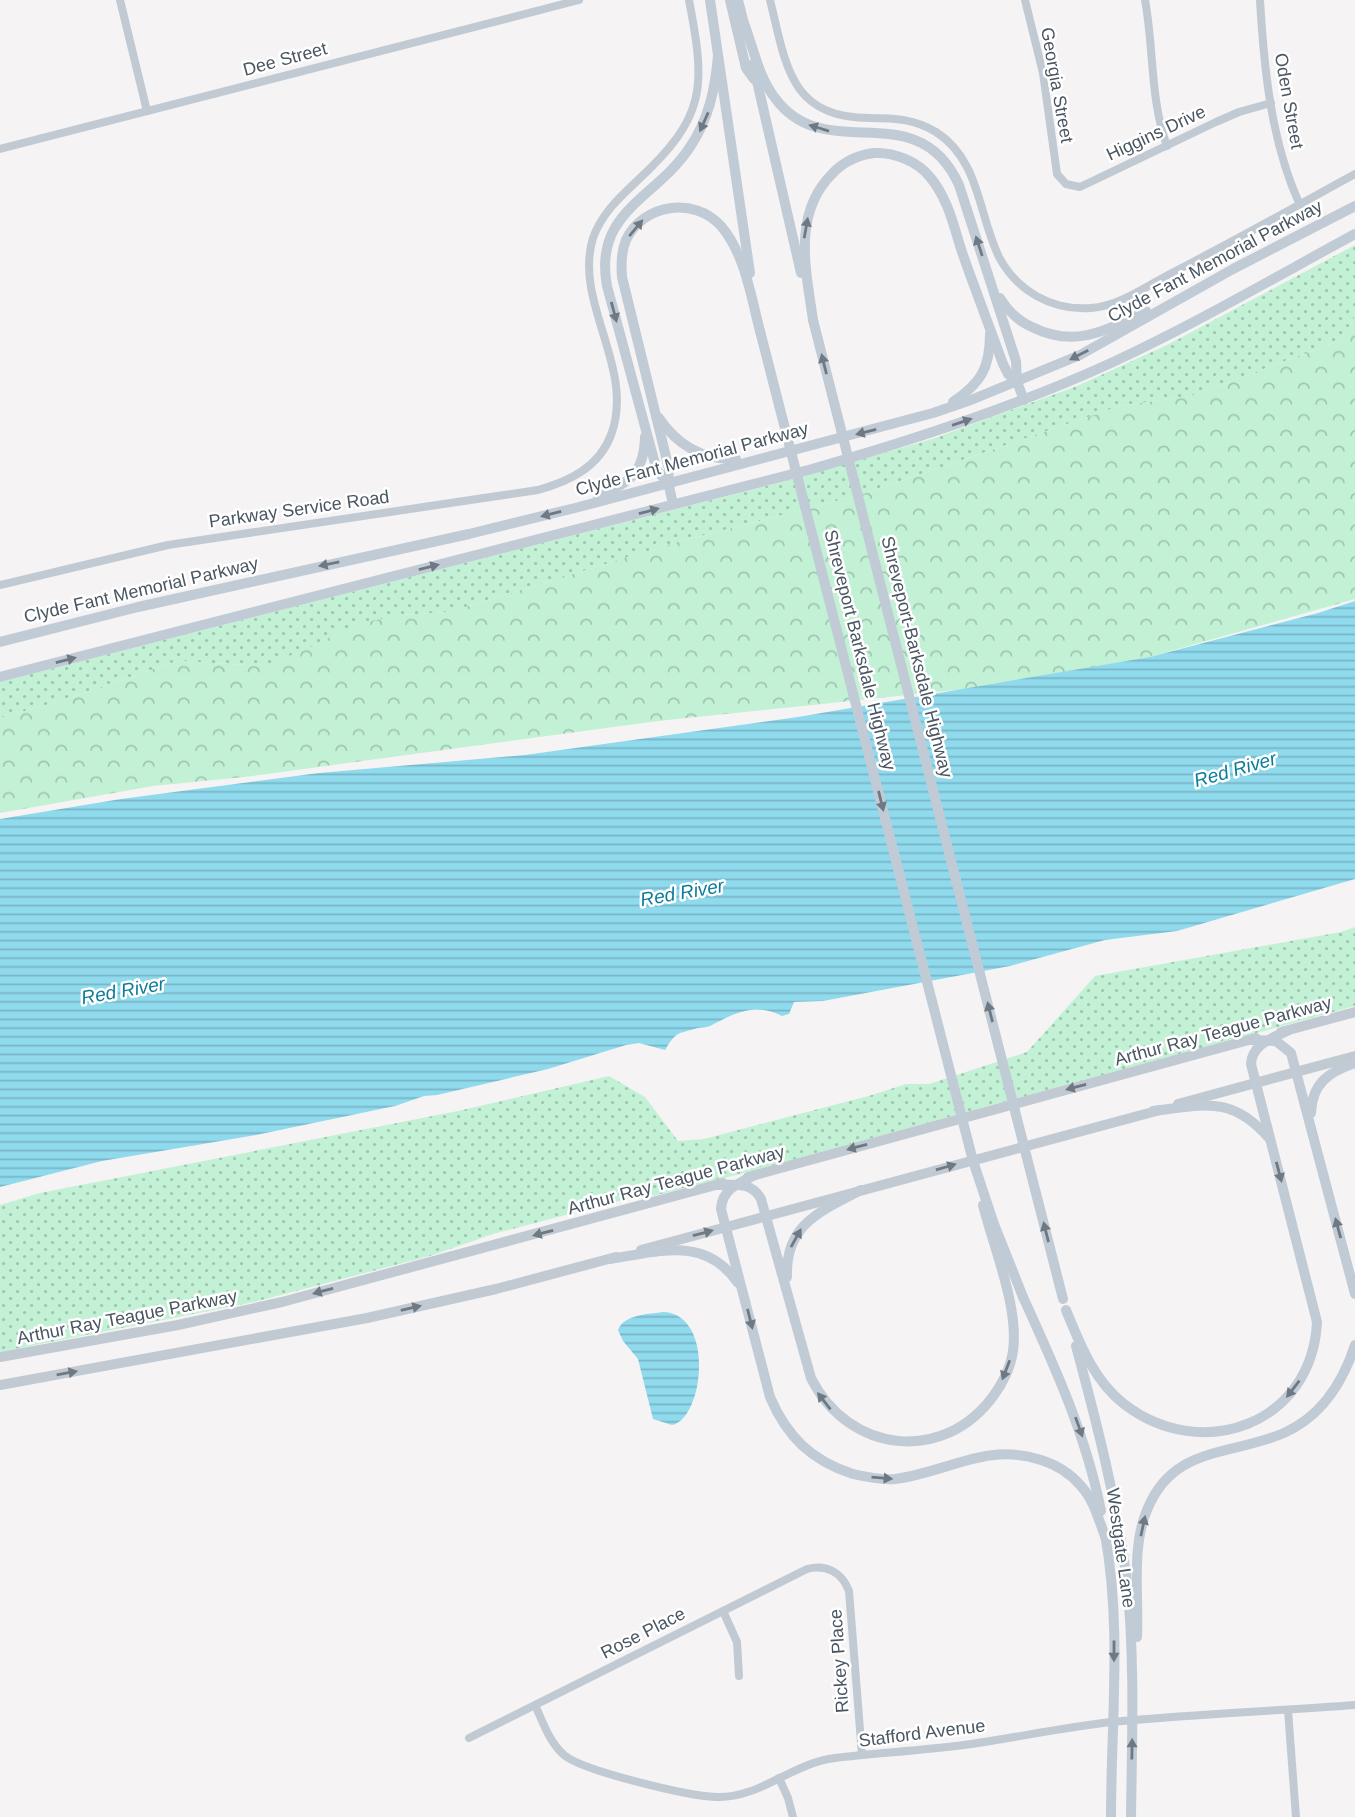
<svg xmlns="http://www.w3.org/2000/svg" width="1355" height="1817" font-family="Helvetica,sans-serif">
<style>
.grass{fill:url(#grass-dots)}
.forest{fill:url(#forest-crowns)}
.water{fill:url(#water-rules)}
.lines{fill:none;stroke-linecap:round;stroke-linejoin:round}
.minor{stroke:#c1cad2;stroke-width:8}
.tertiary{stroke:#c1cad2;stroke-width:10}
.secondary{stroke:#c1cbd6;stroke-width:10}
.secondary-bridge{stroke:#c1cbd6;stroke-width:10}
.oneway{fill:#6e7984}
.oneway2{fill:#6e7983}
.labels{text-anchor:middle;stroke-width:5;stroke-linejoin:round;paint-order:stroke}
.street-label{font-size:18px;fill:#4a5661;stroke:#fff}
.water-label{font-size:19px;font-style:italic;fill:#0c7c9b;stroke:#fff}
</style>
<defs>
<pattern id="grass-dots" width="8" height="8" patternUnits="userSpaceOnUse" patternTransform="scale(1.75)"><rect width="8" height="8" fill="#c3f1d5"/><path d="M2 2h.1M6 6h.1" fill="none" stroke="#a0c6b0" stroke-width="1.8" stroke-linecap="round"/></pattern>
<pattern id="forest-crowns" width="20" height="18" patternUnits="userSpaceOnUse" patternTransform="scale(1.75)"><rect width="20" height="18" fill="#c3f1d5"/><path d="M2 6a3 3 0 1 1 6 0M12 15a3 3 0 1 1 6 0" fill="none" stroke="#a0c6b0"/></pattern>
<pattern id="water-rules" width="6" height="5" patternUnits="userSpaceOnUse" patternTransform="scale(1.75)"><rect width="6" height="5" fill="#90daee"/><path d="M0 2.5h6" fill="none" stroke="#78b4c4"/></pattern>
</defs>
<rect width="100%" height="100%" fill="#f5f3f3"/>
<g class="grass">
<path d="M 1355,245 L 1355,317 L 1341,340 L 1191,396 L 1120,406 L 863,494 L 674,543 L 449,612 L 402,615 L 263,666 L 177,661 L 60,701 L 0,718 L 0,682 L 786,481 L 932,439 L 1077,386 L 1167,345 Z"/>
<path d="M 1355,927 L 1355,1006 L 740,1174 L 653,1196 L 650,1193 L 493,1234 L 430,1256 L 254,1302 L 0,1352 L 0,1205 L 40,1193 L 458,1111 L 609,1076 L 645,1097 L 678,1141 L 704,1139 L 872,1095 L 906,1084 L 929,1084 L 1027,1052 L 1095,976 L 1341,932 Z"/>
</g>
<path class="forest" d="M 1355,317 L 1355,599 L 1146,658 L 965,689 L 658,721 L 244,777 L 153,786 L 0,813 L 0,718 L 60,701 L 177,661 L 263,666 L 307,649 L 355,624 L 402,615 L 449,612 L 674,543 L 863,494 L 1120,406 L 1191,396 L 1341,340 Z"/>
<g class="water">
<path d="M 1355,601 L 1355,879 L 1177,931 L 1105,940 L 1010,966 L 823,1001 L 794,1002 L 789,1014 L 782,1016 C 754,1002 735,1013 710,1026 C 705,1028 699,1027 694,1029 C 675,1034 675,1034 665,1050 L 639,1043 L 626,1045 L 548,1069 L 437,1095 L 424,1096 L 395,1106 L 256,1135 L 102,1161 L 0,1187 L 0,819 L 121,799 L 319,773 L 525,755 L 798,717 L 1150,657 L 1318,613 Z"/>
<path d="M 664,1312 C 715,1315 704,1419 672,1425 L 653,1419 L 638,1359 L 623,1341 L 618,1330 C 624,1314 650,1314 664,1312 Z"/>
</g>
<g class="lines">
<g class="minor">
<path d="M 120,0 L 147,111"/>
<path d="M 770,0 C 786,64 789,118 870,118 C 894,118 915,119 936,132 C 980,160 978,214 999,257 C 1017,291 1052,311 1091,308 C 1118,306 1144,288 1168,275 C 1231,243 1293,208 1355,174"/>
<path d="M 1025,0 L 1043,73 L 1057,174 L 1066,184 L 1080,187 L 1216,122 L 1239,112 L 1271,103"/>
<path d="M 1145,0 C 1154,48 1150,100 1167,146"/>
<path d="M 1260,0 C 1264,69 1271,142 1300,205"/>
<path d="M 0,149 L 579,0"/>
<path d="M 0,585 L 168,545 L 538,490 C 570,481 599,467 611,435 C 636,368 573,303 593,238 C 602,213 620,197 638,180 C 706,117 706,88 689,0"/>
<path d="M 723,1611 L 737,1642 L 739,1676"/>
<path d="M 535,1705 C 543,1722 549,1742 564,1755 C 583,1771 688,1796 716,1797 C 759,1799 792,1763 835,1758 C 880,1753 926,1750 971,1744 C 1019,1737 1065,1727 1112,1722 C 1193,1714 1274,1711 1355,1705"/>
<path d="M 1288,1710 L 1296,1817"/>
<path d="M 469,1738 L 807,1569 C 826,1564 842,1572 849,1591 L 862,1755"/>
<path d="M 779,1778 L 788,1798 L 793,1817"/>
</g>
<g class="tertiary">
<path d="M 1281,1032 L 1355,1012"/>
<path d="M 1178,1104 L 1355,1056"/>
<path d="M 748,1177 L 1256,1038"/>
<path d="M 641,1250 L 1160,1110"/>
<path d="M 0,1357 L 178,1325 L 282,1302 L 723,1183"/>
<path d="M 0,1385 L 367,1318 L 496,1289 L 616,1257"/>
</g>
<g class="secondary">
<path d="M 710,0 L 750,273"/>
<path d="M 730,0 L 746,68 L 754,79"/>
<path d="M 738,0 L 745,28"/>
<path d="M 744,23 C 753,47 759,78 775,98 C 826,168 917,92 959,185 L 1016,361 L 1017,382 L 1024,400"/>
<path d="M 753,64 L 801,273"/>
<path d="M 1000,298 C 1008,311 1018,321 1032,327 C 1076,349 1106,330 1146,311"/>
<path d="M 813,320 C 806,270 792,214 832,174 C 843,162 858,155 874,153 C 894,152 917,161 930,177 C 949,200 954,228 963,255 C 976,292 990,328 1003,364 L 1008,374 L 1017,382"/>
<path d="M 953,402 C 981,383 990,368 990,334"/>
<path d="M 659,418 C 677,445 702,460 736,459"/>
<path d="M 668,482 L 657,471 L 607,286 C 593,211 656,199 690,147 C 709,119 715,89 718,56"/>
<path d="M 598,496 C 629,483 644,474 645,437"/>
<path d="M 673,504 L 668,482 L 669,469 L 622,277 C 621,265 621,252 626,240 C 643,204 694,196 721,226 C 745,254 751,297 760,331"/>
<path d="M 0,642 L 138,607 L 469,534 L 575,508 L 933,413 L 971,400 L 1080,355 L 1233,269 L 1355,206"/>
<path d="M 0,677 L 812,469 C 914,440 1015,407 1111,363 C 1195,324 1274,278 1355,234"/>
<path d="M 1251,1040 L 1276,1041 L 1291,1053 L 1355,1294"/>
<path d="M 1153,1111 C 1205,1105 1231,1095 1269,1138"/>
<path d="M 1311,1113 C 1312,1083 1329,1072 1355,1063"/>
<path d="M 755,1175 C 739,1183 722,1189 721,1209 L 770,1397 C 787,1437 812,1461 853,1474 C 866,1477 882,1480 895,1479 C 948,1472 987,1442 1041,1460 C 1057,1465 1070,1473 1081,1486 C 1094,1500 1099,1521 1106,1539"/>
<path d="M 717,1185 C 735,1185 751,1181 761,1199 L 811,1378 C 848,1453 944,1465 994,1395 C 1003,1383 1011,1366 1013,1351 C 1019,1307 994,1249 983,1205"/>
<path d="M 610,1259 C 658,1252 705,1235 738,1283"/>
<path d="M 787,1277 C 785,1224 821,1211 861,1190"/>
<path d="M 1023,1297 C 1055,1367 1086,1435 1101,1511"/>
<path d="M 1066,1310 C 1080,1344 1094,1381 1124,1404 C 1202,1464 1312,1424 1317,1322 L 1251,1064 C 1252,1044 1273,1038 1289,1030"/>
<path d="M 1076,1346 C 1097,1424 1117,1501 1127,1582 C 1135,1660 1132,1738 1131,1817"/>
<path d="M 1105,1534 C 1122,1627 1111,1723 1111,1817"/>
<path d="M 1137,1637 C 1139,1597 1131,1548 1147,1510 C 1173,1445 1231,1456 1284,1433 C 1322,1416 1343,1382 1355,1345"/>
</g>
<g class="secondary-bridge">
<path d="M 813,320 L 1063,1299"/>
<path d="M 760,331 L 973,1161 L 994,1224 L 1023,1297"/>
</g>
</g>
<defs><path id="oneway-solid" d="M-6-.8H1V-3.2L6.5 0L1 3.2V.8H-6Z" transform="scale(1.75)"/></defs>
<g class="oneway">
<use href="#oneway-solid" transform="translate(704 122) rotate(114)"/>
<use href="#oneway-solid" transform="translate(819 128) rotate(-163)"/>
<use href="#oneway-solid" transform="translate(636 228) rotate(-50)"/>
<use href="#oneway-solid" transform="translate(806 228) rotate(-80)"/>
<use href="#oneway-solid" transform="translate(979 246) rotate(-108)"/>
<use href="#oneway-solid" transform="translate(614 312) rotate(75)"/>
<use href="#oneway-solid" transform="translate(1079 355) rotate(153)"/>
<use href="#oneway-solid" transform="translate(824 364) rotate(-104)"/>
<use href="#oneway-solid" transform="translate(962 422) rotate(-19)"/>
<use href="#oneway-solid" transform="translate(866 432) rotate(166)"/>
<use href="#oneway-solid" transform="translate(649 511) rotate(-15)"/>
<use href="#oneway-solid" transform="translate(551 514) rotate(166)"/>
<use href="#oneway-solid" transform="translate(329 564) rotate(168)"/>
<use href="#oneway-solid" transform="translate(429 567) rotate(-14)"/>
<use href="#oneway-solid" transform="translate(66 660) rotate(-14)"/>
<use href="#oneway-solid" transform="translate(881 801) rotate(76)"/>
<use href="#oneway-solid" transform="translate(990 1012) rotate(-104)"/>
<use href="#oneway-solid" transform="translate(1279 1172) rotate(75)"/>
<use href="#oneway-solid" transform="translate(1338 1228) rotate(-105)"/>
<use href="#oneway-solid" transform="translate(1046 1232) rotate(-104)"/>
<use href="#oneway-solid" transform="translate(796 1238) rotate(-61)"/>
<use href="#oneway-solid" transform="translate(750 1319) rotate(76)"/>
<use href="#oneway-solid" transform="translate(1006 1370) rotate(111)"/>
<use href="#oneway-solid" transform="translate(1293 1389) rotate(128)"/>
<use href="#oneway-solid" transform="translate(824 1401) rotate(-128)"/>
<use href="#oneway-solid" transform="translate(1079 1427) rotate(70)"/>
<use href="#oneway-solid" transform="translate(882 1478) rotate(5)"/>
<use href="#oneway-solid" transform="translate(1143 1526) rotate(-78)"/>
<use href="#oneway-solid" transform="translate(1114 1651) rotate(90)"/>
<use href="#oneway-solid" transform="translate(1132 1749) rotate(-89)"/>
</g>
<g class="oneway2">
<use href="#oneway-solid" transform="translate(1076 1087) rotate(165)"/>
<use href="#oneway-solid" transform="translate(857 1147) rotate(165)"/>
<use href="#oneway-solid" transform="translate(946 1167) rotate(-16)"/>
<use href="#oneway-solid" transform="translate(543 1233) rotate(165)"/>
<use href="#oneway-solid" transform="translate(703 1233) rotate(-15)"/>
<use href="#oneway-solid" transform="translate(323 1291) rotate(165)"/>
<use href="#oneway-solid" transform="translate(411 1308) rotate(-13)"/>
<use href="#oneway-solid" transform="translate(67 1373) rotate(-10)"/>
</g>
<g class="labels">
<g class="street-label">
<text transform="translate(285 59) rotate(-15)" y="6">Dee Street</text>
<text transform="translate(1057 85) rotate(80)" y="6">Georgia Street</text>
<text transform="translate(1289 101) rotate(80)" y="6">Oden Street</text>
<text transform="translate(1156 133) rotate(-25)" y="6">Higgins Drive</text>
<text transform="translate(1215 261) rotate(-28)" y="6">Clyde Fant Memorial Parkway</text>
<text transform="translate(692 459) rotate(-15)" y="6">Clyde Fant Memorial Parkway</text>
<text transform="translate(299 509) rotate(-8)" y="6">Parkway Service Road</text>
<text transform="translate(141 590) rotate(-13)" y="6">Clyde Fant Memorial Parkway</text>
<text transform="translate(860 650) rotate(76)" y="6">Shreveport Barksdale Highway</text>
<text transform="translate(917 657) rotate(76)" y="6">Shreveport-Barksdale Highway</text>
<text transform="translate(1223 1031) rotate(-15)" y="6">Arthur Ray Teague Parkway</text>
<text transform="translate(676 1180) rotate(-15)" y="6">Arthur Ray Teague Parkway</text>
<text transform="translate(127 1317) rotate(-11)" y="6">Arthur Ray Teague Parkway</text>
<text transform="translate(1121 1548) rotate(82)" y="6">Westgate Lane</text>
<text transform="translate(643 1633) rotate(-27)" y="6">Rose Place</text>
<text transform="translate(839 1661) rotate(-94)" y="6">Rickey Place</text>
<text transform="translate(922 1733) rotate(-7)" y="6">Stafford Avenue</text>
</g>
<g class="water-label">
<text transform="translate(1235 769) rotate(-16)" y="7">Red River</text>
<text transform="translate(682 892) rotate(-10)" y="7">Red River</text>
<text transform="translate(123 990) rotate(-10)" y="7">Red River</text>
</g>
</g>
</svg>
